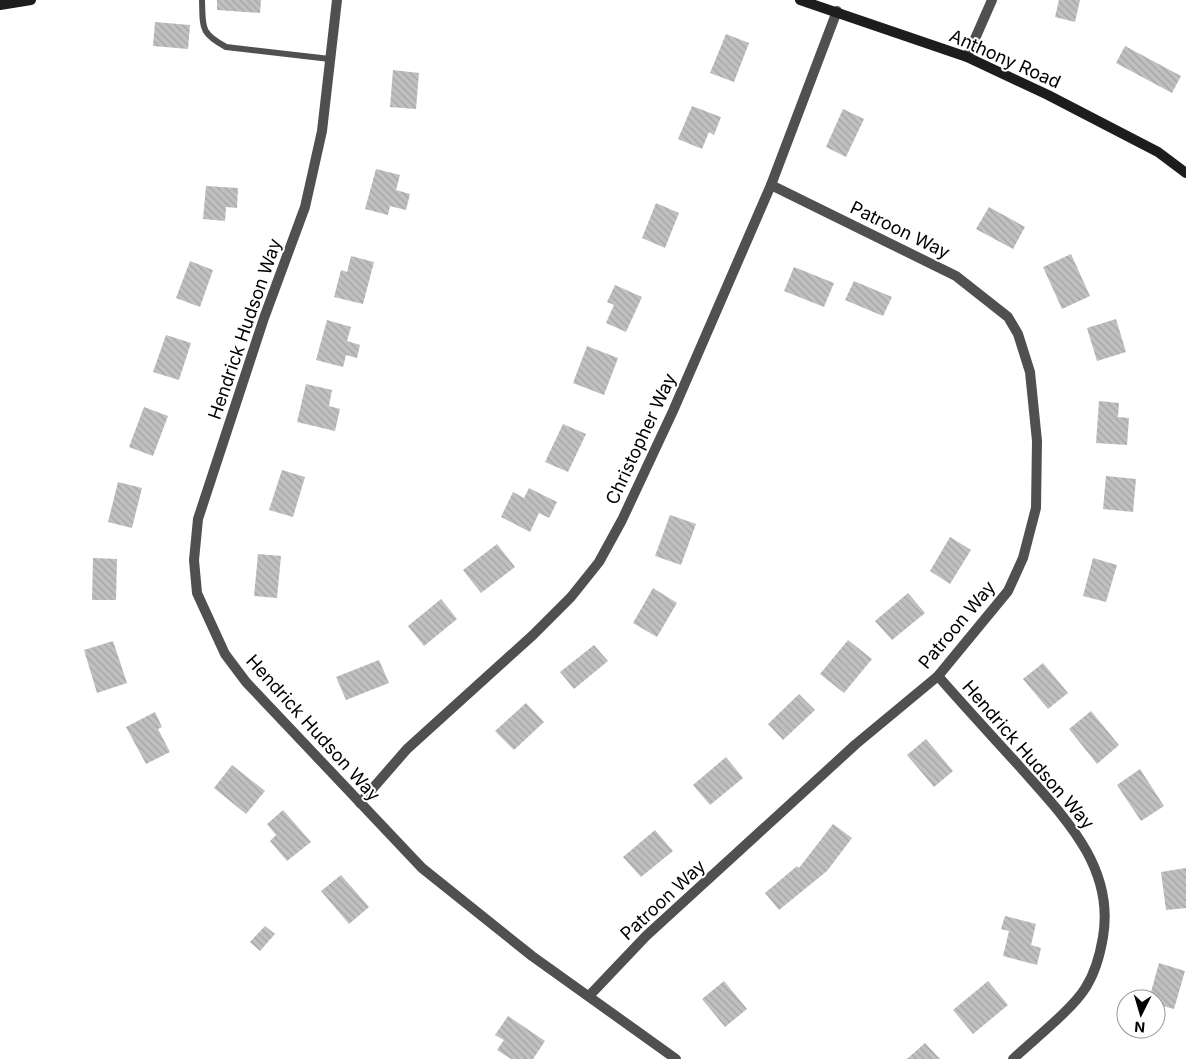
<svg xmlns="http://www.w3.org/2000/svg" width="1186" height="1059" font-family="Inter,sans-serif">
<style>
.building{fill:url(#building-back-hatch)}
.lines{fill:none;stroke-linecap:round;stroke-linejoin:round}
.lane{stroke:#505050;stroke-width:6}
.street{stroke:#505050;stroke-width:10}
.secondary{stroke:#1d1d1d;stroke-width:10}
.labels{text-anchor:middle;stroke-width:4;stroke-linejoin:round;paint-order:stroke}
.street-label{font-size:18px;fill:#000;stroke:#fff}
</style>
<defs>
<pattern id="building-back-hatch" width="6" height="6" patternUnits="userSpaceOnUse" patternTransform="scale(1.25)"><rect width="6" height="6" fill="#c0c0c0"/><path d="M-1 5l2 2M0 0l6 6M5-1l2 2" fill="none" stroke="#a3a3a3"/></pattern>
</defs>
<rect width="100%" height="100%" fill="#fff"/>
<g class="building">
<path d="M 217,0 L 261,0 L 260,13 L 217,10 Z"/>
<path d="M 1059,0 L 1080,0 L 1075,22 L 1055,17 Z"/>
<path d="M 155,22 L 190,25 L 188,49 L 153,46 Z"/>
<path d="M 726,34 L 749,43 L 734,82 L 710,73 Z"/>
<path d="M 1125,46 L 1181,76 L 1172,93 L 1116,63 Z"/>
<path d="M 393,70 L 419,73 L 416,109 L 390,107 Z"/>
<path d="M 692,106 L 721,117 L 714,135 L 709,132 L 702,149 L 678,139 Z"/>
<path d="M 843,109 L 864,119 L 846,157 L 826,147 Z"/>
<path d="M 376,169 L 400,175 L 396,190 L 410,194 L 406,210 L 390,206 L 388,215 L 365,209 Z"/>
<path d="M 206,186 L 238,188 L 237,208 L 226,207 L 225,221 L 203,219 Z"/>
<path d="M 656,203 L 679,213 L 665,248 L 642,238 Z"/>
<path d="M 989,207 L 1025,227 L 1013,249 L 976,229 Z"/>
<path d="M 1071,254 L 1090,296 L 1062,309 L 1043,267 Z"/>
<path d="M 351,256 L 374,262 L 363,304 L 334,297 L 341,270 L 347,272 Z"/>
<path d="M 190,261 L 213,270 L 200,307 L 176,298 Z"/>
<path d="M 794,267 L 834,283 L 824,307 L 784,291 Z"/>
<path d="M 854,281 L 892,297 L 883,316 L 845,300 Z"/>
<path d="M 615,285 L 642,297 L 626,332 L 606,323 L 614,305 L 607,302 Z"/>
<path d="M 1116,319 L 1126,352 L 1097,361 L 1087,328 Z"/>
<path d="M 327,320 L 351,327 L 347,341 L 360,345 L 357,358 L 346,355 L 343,367 L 316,360 Z"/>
<path d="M 166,335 L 191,343 L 179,380 L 153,372 Z"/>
<path d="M 587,346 L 618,358 L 604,395 L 573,383 Z"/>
<path d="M 306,384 L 332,390 L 329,406 L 340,409 L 335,431 L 297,422 Z"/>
<path d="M 1099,401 L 1119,403 L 1118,417 L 1129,418 L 1127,445 L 1096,443 Z"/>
<path d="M 144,407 L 168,416 L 153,456 L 129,447 Z"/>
<path d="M 563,424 L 586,434 L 568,472 L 545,462 Z"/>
<path d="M 282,470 L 305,477 L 293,517 L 269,510 Z"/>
<path d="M 1106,476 L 1136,479 L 1133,512 L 1103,509 Z"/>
<path d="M 118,482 L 142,488 L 132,528 L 108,522 Z"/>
<path d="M 529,488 L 557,502 L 549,518 L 539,513 L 530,532 L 501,517 L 513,492 L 524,498 Z"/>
<path d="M 670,515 L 696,524 L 681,565 L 655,556 Z"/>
<path d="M 950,537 L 971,550 L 950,584 L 930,571 Z"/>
<path d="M 497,544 L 515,567 L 481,593 L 463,570 Z"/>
<path d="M 258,554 L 281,556 L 277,598 L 254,596 Z"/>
<path d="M 93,558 L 117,559 L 116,600 L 92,600 Z"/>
<path d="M 1093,558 L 1117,565 L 1106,602 L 1083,596 Z"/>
<path d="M 653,588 L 677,603 L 657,637 L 633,623 Z"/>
<path d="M 908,593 L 925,613 L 892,640 L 875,621 Z"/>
<path d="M 441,599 L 457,619 L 424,646 L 408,626 Z"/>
<path d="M 848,640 L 872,659 L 844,693 L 820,674 Z"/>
<path d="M 113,641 L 127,683 L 97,693 L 84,650 Z"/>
<path d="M 594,645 L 608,661 L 574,689 L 560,672 Z"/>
<path d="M 379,660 L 389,683 L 346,700 L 336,677 Z"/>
<path d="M 1043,663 L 1068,693 L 1048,709 L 1023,679 Z"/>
<path d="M 799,694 L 815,710 L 783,740 L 768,724 Z"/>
<path d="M 526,703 L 544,722 L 514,750 L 495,731 Z"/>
<path d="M 1091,711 L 1119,745 L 1097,764 L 1069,729 Z"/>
<path d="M 155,712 L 162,727 L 158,729 L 170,752 L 146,764 L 126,727 Z"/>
<path d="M 926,739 L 953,771 L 934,787 L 907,755 Z"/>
<path d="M 726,757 L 743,778 L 710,805 L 693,785 Z"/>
<path d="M 232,765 L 265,791 L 246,814 L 214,788 Z"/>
<path d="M 1140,769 L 1164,806 L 1141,821 L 1117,785 Z"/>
<path d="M 283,810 L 311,842 L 287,861 L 270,841 L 276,835 L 267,824 Z"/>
<path d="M 833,824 L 852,838 L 827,871 L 779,910 L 765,893 L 797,866 L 799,868 Z"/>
<path d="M 655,830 L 673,851 L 641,877 L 623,857 Z"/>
<path d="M 1186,868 L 1186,908 L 1166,910 L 1161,872 Z"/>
<path d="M 341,875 L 369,907 L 349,924 L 321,891 Z"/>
<path d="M 1005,916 L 1036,924 L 1031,945 L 1041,948 L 1037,965 L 1003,956 L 1009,931 L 1001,929 Z"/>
<path d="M 265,926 L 275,934 L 260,951 L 250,942 Z"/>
<path d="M 1159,963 L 1185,971 L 1174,1009 L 1156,1004 L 1156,999 L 1149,999 Z"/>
<path d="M 724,981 L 747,1009 L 725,1027 L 702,999 Z"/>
<path d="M 988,981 L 1008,1005 L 973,1034 L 953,1010 Z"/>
<path d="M 508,1016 L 545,1041 L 533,1059 L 511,1059 L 497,1050 L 504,1040 L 495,1035 Z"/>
<path d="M 925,1043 L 940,1059 L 907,1059 Z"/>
</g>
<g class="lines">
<path class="lane" d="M 202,0 C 203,28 200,33 226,47 L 330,59"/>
<g class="street">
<path d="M 337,0 L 322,131 L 305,207 L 264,318 L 198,519 L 194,560 L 197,593 L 225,654 L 246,682 L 422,868 L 532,956 L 676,1059"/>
<path d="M 967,57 L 992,0"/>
<path d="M 938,676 C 965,707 993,737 1020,767 C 1063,816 1115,866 1103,937 C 1100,955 1096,971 1086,987 C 1073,1009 1033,1040 1013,1059"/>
<path d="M 360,803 L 407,749 L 533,635 L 571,597 L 599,562 L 622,520 L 673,411 L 771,185 L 837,11"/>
<path d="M 589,996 L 646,936 L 856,744 L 938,676 L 1008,591 L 1023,558 L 1036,508 L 1037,441 L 1030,372 L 1018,334 L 1008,317 L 956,276 L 771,185"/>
</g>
<g class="secondary">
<path d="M 800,0 L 967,57 L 1048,95 L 1158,152 L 1186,173"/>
<path d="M 0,5 L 31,0"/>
</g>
</g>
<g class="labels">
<g class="street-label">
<text transform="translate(1005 59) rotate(24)" y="6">Anthony Road</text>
<text transform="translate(900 230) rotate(26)" y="6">Patroon Way</text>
<text transform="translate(245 329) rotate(-71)" y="6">Hendrick Hudson Way</text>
<text transform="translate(641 439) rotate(-65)" y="6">Christopher Way</text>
<text transform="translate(957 625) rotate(-50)" y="6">Patroon Way</text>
<text transform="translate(313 728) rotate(48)" y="6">Hendrick Hudson Way</text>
<text transform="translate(1028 755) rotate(49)" y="6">Hendrick Hudson Way</text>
<text transform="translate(663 900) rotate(-43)" y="6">Patroon Way</text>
</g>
</g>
<g transform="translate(1141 1014) rotate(185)"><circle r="24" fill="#ffffff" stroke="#999999"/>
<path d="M0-4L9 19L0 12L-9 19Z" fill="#000000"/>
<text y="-8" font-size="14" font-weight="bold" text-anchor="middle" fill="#000000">N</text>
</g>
</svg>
